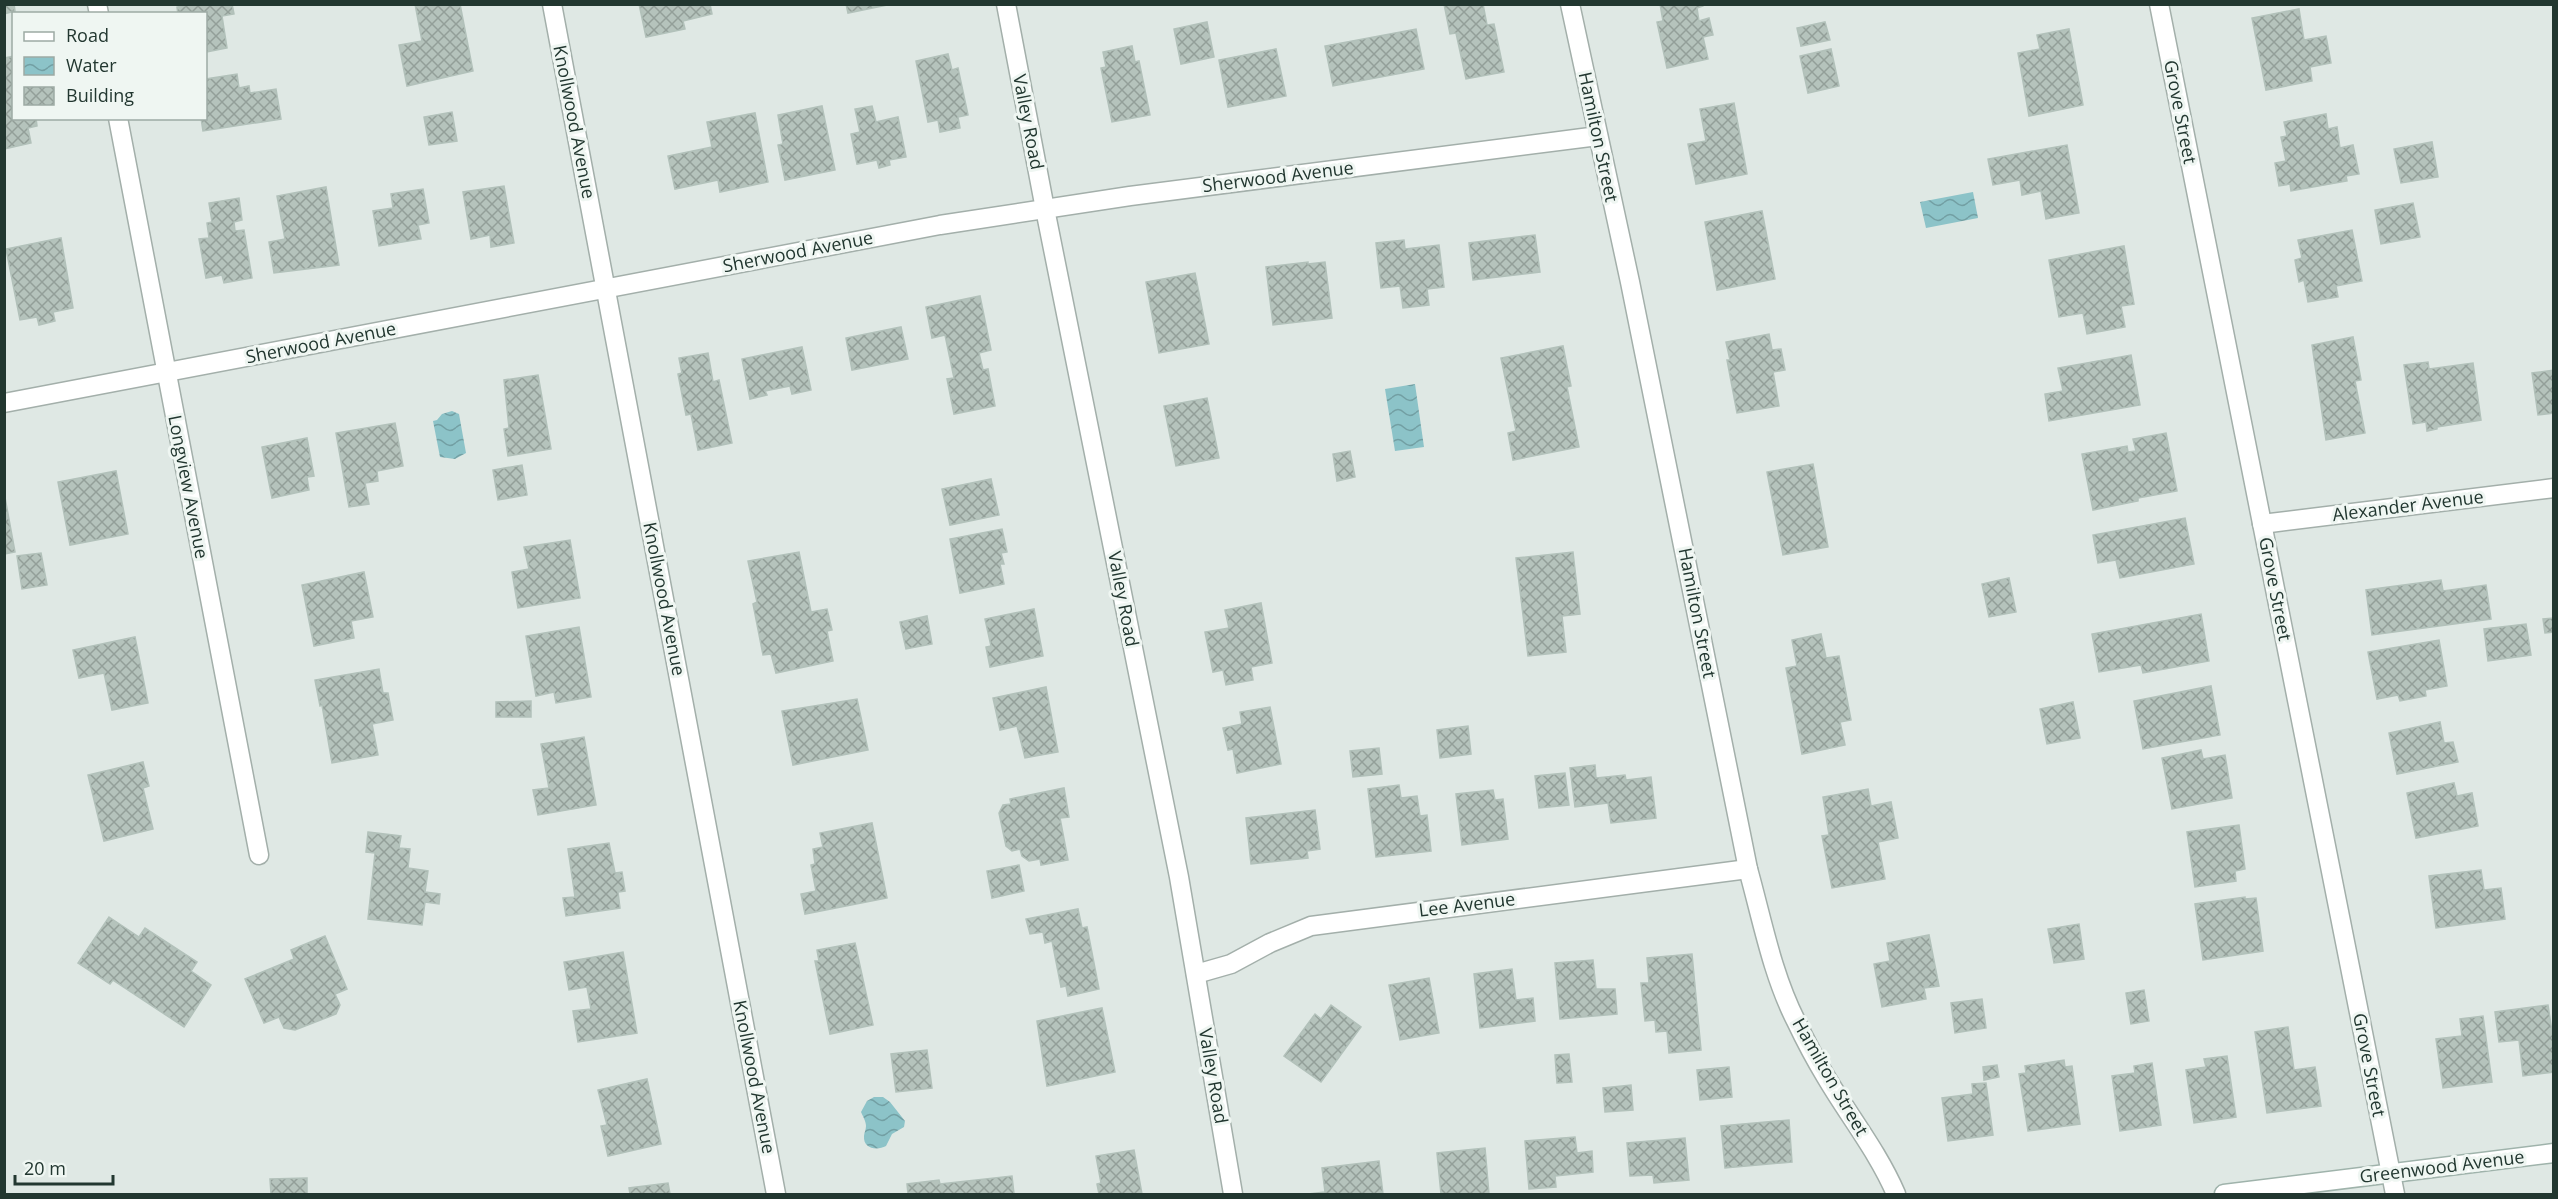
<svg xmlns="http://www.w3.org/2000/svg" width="2558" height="1199" font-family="'Open Sans',sans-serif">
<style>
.water{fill:url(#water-waves)}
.building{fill:url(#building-cross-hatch);stroke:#b2c1ba;stroke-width:1.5}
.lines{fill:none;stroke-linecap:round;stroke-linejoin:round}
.street-casing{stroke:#a3afaa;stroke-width:21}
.secondary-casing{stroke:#9fb3ab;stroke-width:21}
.street{stroke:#fff;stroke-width:18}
.secondary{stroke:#fff;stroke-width:18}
.labels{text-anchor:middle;stroke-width:6;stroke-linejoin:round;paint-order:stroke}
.street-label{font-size:18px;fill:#223730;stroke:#eff6f2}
</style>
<defs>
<pattern id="water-waves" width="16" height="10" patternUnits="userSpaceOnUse" patternTransform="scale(1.5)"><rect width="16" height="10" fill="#8cc3c8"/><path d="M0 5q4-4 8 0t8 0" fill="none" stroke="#729fa3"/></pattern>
<pattern id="building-cross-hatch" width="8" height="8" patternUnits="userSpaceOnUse" patternTransform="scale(1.5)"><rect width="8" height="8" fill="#b5c3bc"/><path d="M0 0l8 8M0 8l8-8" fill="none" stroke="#939f99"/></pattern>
</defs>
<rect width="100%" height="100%" fill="#dfe8e4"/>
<g class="water">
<path d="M 1973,192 L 1978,218 L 1926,228 L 1920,202 Z"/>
<path d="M 1415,384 L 1424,447 L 1395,451 L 1385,389 Z"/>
<path d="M 452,411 L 459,414 L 466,453 L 455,459 L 440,457 L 433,421 L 437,420 L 442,414 Z"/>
<path d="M 874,1097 L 883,1097 L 890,1102 L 905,1121 L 904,1127 L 892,1134 L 886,1146 C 877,1151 863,1149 864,1136 C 864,1133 866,1130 866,1126 C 866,1121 863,1117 861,1112 L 867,1101 Z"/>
</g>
<g class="building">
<path d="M 4,4 L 14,4 L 15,11 L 4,14 Z"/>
<path d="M 193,4 L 232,4 L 234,14 L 222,16 L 227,48 L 206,52 L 206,14 L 178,14 L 177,7 Z"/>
<path d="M 415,4 L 460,4 L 473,71 L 407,86 L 399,45 L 422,41 Z"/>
<path d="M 639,4 L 710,4 L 712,14 L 683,21 L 685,29 L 646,37 Z"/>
<path d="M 846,4 L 892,4 L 848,13 Z"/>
<path d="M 1444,4 L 1483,4 L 1487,25 L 1494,24 L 1504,72 L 1466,79 L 1456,33 L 1450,34 Z"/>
<path d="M 1660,4 L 1703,4 L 1703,6 L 1697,8 L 1699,21 L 1709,18 L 1713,35 L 1703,37 L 1708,59 L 1667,68 L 1657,22 L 1663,21 Z"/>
<path d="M 2299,9 L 2304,40 L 2326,36 L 2331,63 L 2310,67 L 2312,81 L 2266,90 L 2252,18 Z"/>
<path d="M 1207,22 L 1214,57 L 1181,64 L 1174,29 Z"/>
<path d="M 1825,22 L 1830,40 L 1801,46 L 1797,28 Z"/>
<path d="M 1416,29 L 1424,69 L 1333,86 L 1325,46 Z"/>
<path d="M 2069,29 L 2083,105 L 2029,116 L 2018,53 L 2040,49 L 2037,35 Z"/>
<path d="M 1132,46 L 1135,62 L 1139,61 L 1150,115 L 1112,122 L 1101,68 L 1106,67 L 1103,52 Z"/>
<path d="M 1276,49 L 1286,96 L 1228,107 L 1219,60 Z"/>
<path d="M 1831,49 L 1839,86 L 1808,93 L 1800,56 Z"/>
<path d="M 948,54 L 952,70 L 958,68 L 968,115 L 958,117 L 960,128 L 940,132 L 938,120 L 928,122 L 916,61 Z"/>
<path d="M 14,56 L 14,118 L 36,118 L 37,126 L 28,128 L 31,143 L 4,149 L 4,58 Z"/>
<path d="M 237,74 L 239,88 L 249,86 L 250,93 L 276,89 L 281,119 L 203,131 L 201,118 L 206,118 L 206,79 Z"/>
<path d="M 1734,103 L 1747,174 L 1696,184 L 1688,144 L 1706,141 L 1700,109 Z"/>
<path d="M 822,106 L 835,170 L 785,180 L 778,145 L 783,144 L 778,115 Z"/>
<path d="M 872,106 L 876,122 L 898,117 L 906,157 L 889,160 L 890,165 L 879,168 L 877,160 L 857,164 L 851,134 L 860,132 L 855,109 Z"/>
<path d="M 452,112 L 457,141 L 429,145 L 424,117 Z"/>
<path d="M 755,113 L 768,182 L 720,192 L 718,180 L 675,189 L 668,156 L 712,147 L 707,122 Z"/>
<path d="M 2326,114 L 2328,129 L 2337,127 L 2340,148 L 2353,145 L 2359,174 L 2346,176 L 2347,181 L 2291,191 L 2290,184 L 2279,186 L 2275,163 L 2286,161 L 2281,137 L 2287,136 L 2284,122 Z"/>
<path d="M 2432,142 L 2438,177 L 2401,183 L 2394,149 Z"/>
<path d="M 2067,145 L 2079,213 L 2046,219 L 2041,191 L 2022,195 L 2020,180 L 1993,185 L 1988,159 Z"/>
<path d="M 504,186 L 514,243 L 491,247 L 490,235 L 471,239 L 463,192 Z"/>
<path d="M 326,187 L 339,265 L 274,273 L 269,242 L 285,239 L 277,196 Z"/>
<path d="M 423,189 L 429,223 L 418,225 L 421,239 L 379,246 L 373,211 L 393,208 L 391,194 Z"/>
<path d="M 239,198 L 242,220 L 234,222 L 235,231 L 244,230 L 252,278 L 224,283 L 222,275 L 206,278 L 199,239 L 209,238 L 207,223 L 212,222 L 209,203 Z"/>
<path d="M 2413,203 L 2420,237 L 2381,244 L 2375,210 Z"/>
<path d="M 1762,211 L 1775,279 L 1717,290 L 1705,222 Z"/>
<path d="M 2352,230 L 2362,281 L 2336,286 L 2338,297 L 2308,302 L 2304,280 L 2299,282 L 2295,260 L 2302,258 L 2298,240 Z"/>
<path d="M 1535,235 L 1540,272 L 1473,280 L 1469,243 Z"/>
<path d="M 61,238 L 73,308 L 53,312 L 55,321 L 39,325 L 37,317 L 20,320 L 6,249 Z"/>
<path d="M 1404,240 L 1405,249 L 1439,245 L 1444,287 L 1427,289 L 1429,305 L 1403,308 L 1400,286 L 1381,288 L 1376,243 Z"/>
<path d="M 2124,246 L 2134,304 L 2121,306 L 2125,327 L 2087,334 L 2083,313 L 2059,317 L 2049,260 Z"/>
<path d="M 1308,262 L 1308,264 L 1325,262 L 1332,318 L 1273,325 L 1266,267 Z"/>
<path d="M 1195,273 L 1209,344 L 1159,353 L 1146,282 Z"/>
<path d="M 980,296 L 991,350 L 979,353 L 983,370 L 988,369 L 995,406 L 954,414 L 947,379 L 954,378 L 945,335 L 932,338 L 926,307 Z"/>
<path d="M 901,327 L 908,359 L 852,370 L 846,338 Z"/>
<path d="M 1769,334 L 1772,350 L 1781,349 L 1785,370 L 1773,372 L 1779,406 L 1737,413 L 1727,360 L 1730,360 L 1726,342 Z"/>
<path d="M 2353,337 L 2361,380 L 2355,381 L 2365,433 L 2326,440 L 2312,345 Z"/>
<path d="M 1563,346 L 1571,386 L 1567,387 L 1579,447 L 1513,460 L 1508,433 L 1516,431 L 1501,358 Z"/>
<path d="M 802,347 L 811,390 L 792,394 L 790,386 L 765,391 L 767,395 L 750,399 L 742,359 Z"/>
<path d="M 708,353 L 713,382 L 719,380 L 732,443 L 698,450 L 691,414 L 686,415 L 678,374 L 682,373 L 679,358 Z"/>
<path d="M 2131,355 L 2140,405 L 2049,421 L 2045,394 L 2063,391 L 2058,368 Z"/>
<path d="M 2428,362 L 2429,369 L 2473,363 L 2481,420 L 2437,427 L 2437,429 L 2427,431 L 2426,422 L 2413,424 L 2404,365 Z"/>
<path d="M 2554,370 L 2554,413 L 2538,415 L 2532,373 Z"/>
<path d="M 538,375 L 551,449 L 508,456 L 504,429 L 509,428 L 504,380 Z"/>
<path d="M 1207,398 L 1219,458 L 1176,466 L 1164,406 Z"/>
<path d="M 395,423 L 403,466 L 377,471 L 378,481 L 365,483 L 369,504 L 349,507 L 336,433 Z"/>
<path d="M 2166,433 L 2177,491 L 2138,498 L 2138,501 L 2093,510 L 2082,454 L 2127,446 L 2128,452 L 2136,451 L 2133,439 Z"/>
<path d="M 307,438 L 314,476 L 307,477 L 309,490 L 272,498 L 262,447 Z"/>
<path d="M 1350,451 L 1355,477 L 1337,481 L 1333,454 Z"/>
<path d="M 1813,464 L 1828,547 L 1783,555 L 1767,472 Z"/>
<path d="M 522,465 L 527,495 L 498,500 L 493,470 Z"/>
<path d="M 116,471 L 128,534 L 70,545 L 58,482 Z"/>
<path d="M 991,479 L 999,515 L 950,525 L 942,489 Z"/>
<path d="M 4,492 L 15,552 L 4,554 Z"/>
<path d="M 2185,518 L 2194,564 L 2120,578 L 2116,560 L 2098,563 L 2093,535 Z"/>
<path d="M 1002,529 L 1007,552 L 1001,553 L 1004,564 L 1000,564 L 1004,584 L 960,593 L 950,539 Z"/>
<path d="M 570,540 L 580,598 L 518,608 L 512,572 L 529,569 L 524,547 Z"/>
<path d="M 799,552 L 811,612 L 827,609 L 832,630 L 827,631 L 833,661 L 776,673 L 771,654 L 763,655 L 753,604 L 757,602 L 748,561 Z"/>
<path d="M 1573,552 L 1580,614 L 1562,616 L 1566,652 L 1528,656 L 1516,558 Z"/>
<path d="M 41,553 L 47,585 L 22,589 L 17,556 Z"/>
<path d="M 364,572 L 373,617 L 351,621 L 354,638 L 314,646 L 302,585 Z"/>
<path d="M 2009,578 L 2016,612 L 1989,617 L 1982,584 Z"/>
<path d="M 2441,580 L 2443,591 L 2486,585 L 2491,619 L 2372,635 L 2366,590 Z"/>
<path d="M 1261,603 L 1272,663 L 1251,667 L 1253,680 L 1226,685 L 1223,670 L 1213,672 L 1205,632 L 1229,628 L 1225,610 Z"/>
<path d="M 1034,609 L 1043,656 L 990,667 L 986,647 L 991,646 L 985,619 Z"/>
<path d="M 2201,614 L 2209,661 L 2143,673 L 2141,665 L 2099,672 L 2092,634 Z"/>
<path d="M 927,616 L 932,644 L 906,649 L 900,622 Z"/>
<path d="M 2554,618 L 2554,632 L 2545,633 L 2543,619 Z"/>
<path d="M 2526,624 L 2531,655 L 2488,661 L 2484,629 Z"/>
<path d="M 579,627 L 591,697 L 556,703 L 554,692 L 536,696 L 526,636 Z"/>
<path d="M 1821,634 L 1826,658 L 1839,656 L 1851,720 L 1840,722 L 1845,745 L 1802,754 L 1786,668 L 1797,666 L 1792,640 Z"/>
<path d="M 135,637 L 148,703 L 112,710 L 104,673 L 79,678 L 73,650 Z"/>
<path d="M 2439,640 L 2447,686 L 2425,690 L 2426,696 L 2400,701 L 2398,695 L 2377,699 L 2368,652 Z"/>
<path d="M 379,669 L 383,693 L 388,693 L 393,720 L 372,724 L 378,755 L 332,763 L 322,705 L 320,706 L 315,680 Z"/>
<path d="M 2211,686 L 2220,735 L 2143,749 L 2134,701 Z"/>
<path d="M 1046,687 L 1058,752 L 1025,758 L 1017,726 L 1000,730 L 993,698 Z"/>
<path d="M 857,699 L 868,750 L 793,765 L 782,711 Z"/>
<path d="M 531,701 L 531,717 L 496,717 L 496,702 Z"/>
<path d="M 2073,702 L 2080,738 L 2047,744 L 2040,709 Z"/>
<path d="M 1270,707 L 1281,764 L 1237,773 L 1233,749 L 1228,750 L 1223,728 L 1242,724 L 1240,712 Z"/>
<path d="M 2440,722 L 2444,743 L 2453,742 L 2458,762 L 2397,774 L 2389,733 Z"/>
<path d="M 1468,726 L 1471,754 L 1440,758 L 1437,730 Z"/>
<path d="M 584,737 L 596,805 L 538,815 L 533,790 L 549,788 L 541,744 Z"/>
<path d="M 1379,748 L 1382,774 L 1353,777 L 1350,751 Z"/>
<path d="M 2201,750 L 2203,759 L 2225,755 L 2232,798 L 2172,809 L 2162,758 Z"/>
<path d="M 143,762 L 149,786 L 143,788 L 153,829 L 104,841 L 88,775 Z"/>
<path d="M 1595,765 L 1596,778 L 1625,775 L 1626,780 L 1651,777 L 1656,818 L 1611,823 L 1608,803 L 1575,807 L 1570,768 Z"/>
<path d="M 1565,773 L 1569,805 L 1539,808 L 1535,776 Z"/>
<path d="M 2454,783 L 2457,796 L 2472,793 L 2478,826 L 2416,838 L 2407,793 Z"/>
<path d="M 1399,785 L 1401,798 L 1417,796 L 1420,816 L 1427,815 L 1431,851 L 1376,857 L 1368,789 Z"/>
<path d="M 1064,788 L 1069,817 L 1060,818 L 1068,860 L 1041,865 L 1040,859 L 1029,861 L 1022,856 L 1020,849 L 1012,851 L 1006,846 L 999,813 L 1003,805 L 1011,804 L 1010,799 Z"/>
<path d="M 1868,789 L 1871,806 L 1891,802 L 1898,838 L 1878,842 L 1885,879 L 1832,888 L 1822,836 L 1829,835 L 1823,797 Z"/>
<path d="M 1493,790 L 1495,800 L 1503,799 L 1508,839 L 1462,845 L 1456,794 Z"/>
<path d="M 1315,810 L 1320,849 L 1307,851 L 1308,858 L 1251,864 L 1246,818 Z"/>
<path d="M 872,823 L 887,898 L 805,914 L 801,894 L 816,891 L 811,865 L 815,864 L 813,849 L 823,847 L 820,833 Z"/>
<path d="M 2239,825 L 2245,869 L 2235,871 L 2236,881 L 2195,887 L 2187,832 Z"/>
<path d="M 368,832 L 401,836 L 399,848 L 410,849 L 408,868 L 428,871 L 425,892 L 440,894 L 439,904 L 425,902 L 422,925 L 368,919 L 375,853 L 366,852 Z"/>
<path d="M 609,843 L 615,873 L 622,872 L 625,891 L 618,892 L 620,908 L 566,916 L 563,898 L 575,897 L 568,849 Z"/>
<path d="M 1019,865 L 1024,891 L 992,898 L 987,871 Z"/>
<path d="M 2481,870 L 2484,890 L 2501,888 L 2505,919 L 2436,928 L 2429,876 Z"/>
<path d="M 2245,897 L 2245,899 L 2256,898 L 2263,951 L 2203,960 L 2195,904 Z"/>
<path d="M 1078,909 L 1082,928 L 1087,927 L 1099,989 L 1068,996 L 1066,986 L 1061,987 L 1052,941 L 1045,943 L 1043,932 L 1030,934 L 1026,919 Z"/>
<path d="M 109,917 L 139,937 L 145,928 L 197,962 L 191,971 L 211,985 L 184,1027 L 113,980 L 110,984 L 78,963 Z"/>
<path d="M 2079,924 L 2084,959 L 2054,963 L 2048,929 Z"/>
<path d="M 1929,935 L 1939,986 L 1924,988 L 1926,999 L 1882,1007 L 1874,964 L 1890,961 L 1887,943 Z"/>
<path d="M 325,936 L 347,989 L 335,994 L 340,1005 L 336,1014 L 295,1030 L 284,1028 L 279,1017 L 264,1023 L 245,979 L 294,959 L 291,950 Z"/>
<path d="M 855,943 L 873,1025 L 830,1034 L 815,961 L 819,961 L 817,950 Z"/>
<path d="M 623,952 L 637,1033 L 578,1042 L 573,1011 L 591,1009 L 587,987 L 569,990 L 564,962 Z"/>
<path d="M 1692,954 L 1701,1050 L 1669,1053 L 1667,1031 L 1656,1032 L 1655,1020 L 1645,1021 L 1641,983 L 1649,983 L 1647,958 Z"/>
<path d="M 1593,960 L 1596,989 L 1615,989 L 1617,1014 L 1560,1019 L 1555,963 Z"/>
<path d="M 1512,969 L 1516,1000 L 1533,998 L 1535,1021 L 1480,1028 L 1474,974 Z"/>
<path d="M 1429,978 L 1439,1033 L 1400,1040 L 1389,985 Z"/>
<path d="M 2144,990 L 2149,1021 L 2131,1024 L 2126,993 Z"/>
<path d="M 1982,999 L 1986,1028 L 1955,1033 L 1951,1003 Z"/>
<path d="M 1331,1005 L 1361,1027 L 1321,1082 L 1284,1056 L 1315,1014 L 1321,1019 Z"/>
<path d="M 2548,1005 L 2554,1045 L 2554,1072 L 2523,1076 L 2519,1040 L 2499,1042 L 2495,1012 Z"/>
<path d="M 1102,1008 L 1115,1072 L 1047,1086 L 1037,1021 Z"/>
<path d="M 2483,1016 L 2492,1082 L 2443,1088 L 2436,1039 L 2462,1036 L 2460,1019 Z"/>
<path d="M 2288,1027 L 2294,1070 L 2315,1067 L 2321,1106 L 2267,1113 L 2255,1032 Z"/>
<path d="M 927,1050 L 932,1088 L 896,1092 L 891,1054 Z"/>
<path d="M 1569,1054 L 1572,1082 L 1557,1083 L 1555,1055 Z"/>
<path d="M 2227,1056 L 2236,1117 L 2194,1123 L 2186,1070 L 2206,1067 L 2204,1059 Z"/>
<path d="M 2064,1060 L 2065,1067 L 2072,1066 L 2080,1124 L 2028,1131 L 2019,1074 L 2026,1073 L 2025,1066 Z"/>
<path d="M 2152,1063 L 2161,1125 L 2120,1131 L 2112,1076 L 2135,1073 L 2134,1066 Z"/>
<path d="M 1997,1065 L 1999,1077 L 1984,1080 L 1983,1067 Z"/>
<path d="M 1729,1067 L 1732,1097 L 1700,1100 L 1697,1070 Z"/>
<path d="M 647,1079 L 661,1144 L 608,1156 L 601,1126 L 607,1125 L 598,1090 Z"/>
<path d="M 1986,1083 L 1993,1135 L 1948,1141 L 1942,1098 L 1973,1094 L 1972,1084 Z"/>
<path d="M 1631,1085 L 1633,1110 L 1605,1112 L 1603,1088 Z"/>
<path d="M 1789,1120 L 1792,1162 L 1725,1168 L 1721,1126 Z"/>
<path d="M 1575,1137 L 1577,1153 L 1592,1151 L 1593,1172 L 1555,1176 L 1556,1187 L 1529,1189 L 1525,1141 Z"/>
<path d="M 1685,1138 L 1689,1180 L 1654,1183 L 1653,1175 L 1630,1176 L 1627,1143 Z"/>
<path d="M 1485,1148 L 1489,1194 L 1441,1194 L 1437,1153 Z"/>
<path d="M 1134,1150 L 1142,1194 L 1099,1194 L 1097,1184 L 1101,1183 L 1096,1156 Z"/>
<path d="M 1379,1161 L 1383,1194 L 1308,1194 L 1325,1192 L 1322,1168 Z"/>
<path d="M 1012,1176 L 1014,1194 L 908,1194 L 907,1184 L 939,1180 L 940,1184 Z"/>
<path d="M 307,1178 L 307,1194 L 271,1194 L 270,1179 Z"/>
<path d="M 668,1183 L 670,1194 L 630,1194 L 629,1188 Z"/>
</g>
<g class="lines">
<g class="street-casing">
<g id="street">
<path d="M 97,4 L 99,14"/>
<path d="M 552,4 L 776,1194"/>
<path d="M 1006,4 L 1045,209 L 1179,877 L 1233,1194"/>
<path d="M 1570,4 L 1630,282 L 1748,869 C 1762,919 1772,974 1796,1021 C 1805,1040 1815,1059 1826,1077 C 1849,1116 1878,1152 1896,1194"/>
<path d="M 2159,4 L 2395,1194"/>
<path d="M 118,118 L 259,855"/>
<path d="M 4,403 L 940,225 L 1130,196 L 1598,136"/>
<path d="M 2262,524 L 2554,488"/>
<path d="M 1196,974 L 1231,964 L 1270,943 L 1311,926 L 1748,869"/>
</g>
</g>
<g class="secondary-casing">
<path id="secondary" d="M 2224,1194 L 2554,1153"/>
</g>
<use href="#street" class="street"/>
<use href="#secondary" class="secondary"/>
</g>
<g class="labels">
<g class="street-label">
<text transform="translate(2180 112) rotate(79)" y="6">Grove Street</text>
<text transform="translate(574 122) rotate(79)" y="6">Knollwood Avenue</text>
<text transform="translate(1028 122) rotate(79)" y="6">Valley Road</text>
<text transform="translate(1598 137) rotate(78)" y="6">Hamilton Street</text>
<text transform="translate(1278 177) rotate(-7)" y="6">Sherwood Avenue</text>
<text transform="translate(798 252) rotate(-11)" y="6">Sherwood Avenue</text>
<text transform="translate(321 343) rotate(-11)" y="6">Sherwood Avenue</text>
<text transform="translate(188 487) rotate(79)" y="6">Longview Avenue</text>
<text transform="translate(2408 506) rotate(-7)" y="6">Alexander Avenue</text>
<text transform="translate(2275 589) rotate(79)" y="6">Grove Street</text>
<text transform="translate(664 599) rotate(79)" y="6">Knollwood Avenue</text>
<text transform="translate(1123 599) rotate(79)" y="6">Valley Road</text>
<text transform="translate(1697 613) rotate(79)" y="6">Hamilton Street</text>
<text transform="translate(1467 905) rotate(-7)" y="6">Lee Avenue</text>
<text transform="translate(2369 1065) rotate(79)" y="6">Grove Street</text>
<text transform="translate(1213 1076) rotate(80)" y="6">Valley Road</text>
<text transform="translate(754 1077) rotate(79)" y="6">Knollwood Avenue</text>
<text transform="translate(1830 1077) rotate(60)" y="6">Hamilton Street</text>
<text transform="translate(2442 1167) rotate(-7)" y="6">Greenwood Avenue</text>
</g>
</g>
<rect width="2558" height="1199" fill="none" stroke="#223730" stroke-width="12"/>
<rect x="12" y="12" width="195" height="108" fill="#eff6f2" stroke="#9daaa4" stroke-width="1.5"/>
<rect x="24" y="32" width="30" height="9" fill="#ffffff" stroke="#9daaa4" stroke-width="1.5"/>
<text x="66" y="42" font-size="18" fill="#223730">Road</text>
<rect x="24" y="57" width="30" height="18" fill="url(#water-waves)" stroke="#9daaa4" stroke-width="1.5"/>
<text x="66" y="72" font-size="18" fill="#223730">Water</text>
<rect x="24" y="87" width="30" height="18" fill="url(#building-cross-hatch)" stroke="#9daaa4" stroke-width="1.5"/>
<text x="66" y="102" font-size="18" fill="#223730">Building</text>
<path d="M15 1175v9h98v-9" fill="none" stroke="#223730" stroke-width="3"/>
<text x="24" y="1175" font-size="18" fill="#223730" stroke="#eff6f2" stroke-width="4.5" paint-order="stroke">20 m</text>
</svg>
